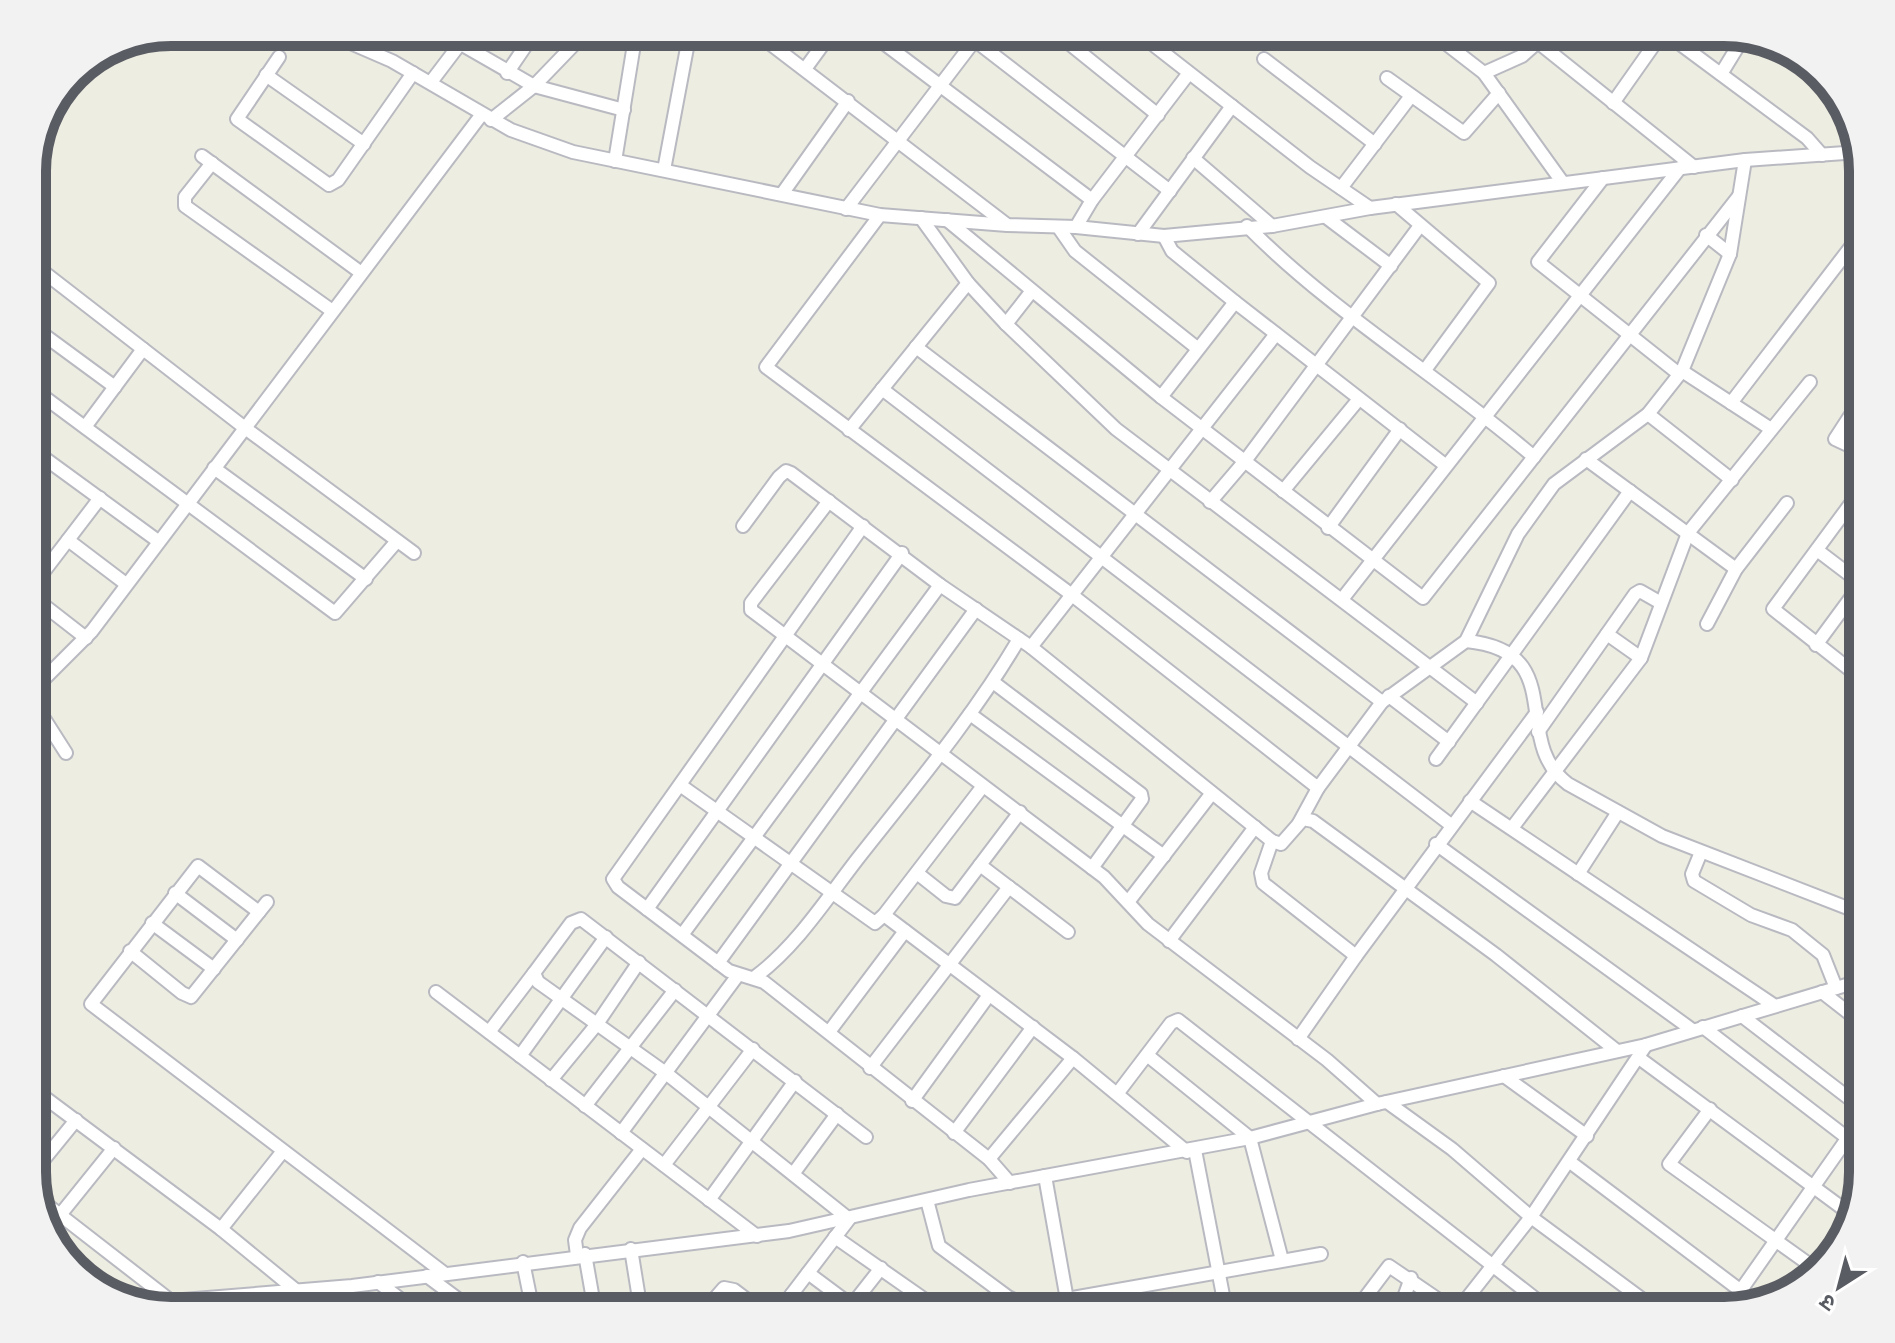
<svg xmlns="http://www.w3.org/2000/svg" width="1895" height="1343" font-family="Montserrat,'Noto Sans Devanagari',sans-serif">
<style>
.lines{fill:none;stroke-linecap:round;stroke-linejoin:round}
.minor-casing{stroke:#b9bac1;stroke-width:16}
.minor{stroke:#fff;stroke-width:12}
.rim{fill:none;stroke:#5a5c63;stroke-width:10}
</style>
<rect width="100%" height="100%" fill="#edede2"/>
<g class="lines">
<g class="minor-casing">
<g id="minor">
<path d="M 325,32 L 392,61 L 511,130 L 573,152 L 880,215 L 1007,225 L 1076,227 L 1164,236 L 1272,226 L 1370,208 L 1745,160 L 1859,152"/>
<path d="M 755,32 L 1006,224"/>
<path d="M 869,32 L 1092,200"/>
<path d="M 964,32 L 1170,191"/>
<path d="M 1055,32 L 1158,115"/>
<path d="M 1137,32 L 1310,167 L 1370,208"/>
<path d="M 1431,32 L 1484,73 L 1563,183"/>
<path d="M 1664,32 L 1807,138 L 1822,155"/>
<path d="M 1539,43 L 1694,167"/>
<path d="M 461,44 L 534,86 L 624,110"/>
<path d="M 279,57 L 237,119 L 329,185 L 338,180 L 413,73"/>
<path d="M 1264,59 L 1375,144"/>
<path d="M 805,69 L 832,32"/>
<path d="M 507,73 L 535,32"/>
<path d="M 1484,73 L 1522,56 L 1549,32"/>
<path d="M 1721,74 L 1743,38"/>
<path d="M 266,75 L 364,144"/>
<path d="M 1387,78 L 1464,133 L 1499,93"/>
<path d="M 431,82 L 469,32"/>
<path d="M 1613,103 L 1663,32"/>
<path d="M 45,114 L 81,66"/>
<path d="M 491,120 L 534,86 L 586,32"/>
<path d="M 202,156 L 360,272"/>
<path d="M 1193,158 L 1272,226"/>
<path d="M 615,161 L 636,32"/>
<path d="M 212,163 L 185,197 L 185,206 L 331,310"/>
<path d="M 664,170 L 690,32"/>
<path d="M 1603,178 L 1538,262 L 1679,374"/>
<path d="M 1341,188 L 1411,96"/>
<path d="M 782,194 L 848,101"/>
<path d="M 1396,204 L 1489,283 L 1425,370"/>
<path d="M 846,209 L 981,32"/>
<path d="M 880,215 L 766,367 L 1072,595 L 1318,788 L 1382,702 L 1466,641 L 1518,534 L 1554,484 L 1648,414 L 1682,371 L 1730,254 L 1745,160"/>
<path d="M 1326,217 L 1391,266"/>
<path d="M 921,218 L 968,283 L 1006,324 L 1116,429 L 1477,703"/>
<path d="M 947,220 L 1161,397 L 1423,598 L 1739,196"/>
<path d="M 1247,226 C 1333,313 1441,377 1534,457"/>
<path d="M 1076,227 L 1092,200 L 1189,73"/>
<path d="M 1059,228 L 1075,251 L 1197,348"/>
<path d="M 1138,234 L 1232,106"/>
<path d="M 1706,235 L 1730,254"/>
<path d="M 1164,236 L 1172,251 L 1235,302 L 1445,465"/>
<path d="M 32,263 L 245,428 L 414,553"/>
<path d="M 1006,324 L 1031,292"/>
<path d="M 32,326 L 115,387"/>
<path d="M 916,347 L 1382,702"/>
<path d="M 1682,371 L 1771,429"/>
<path d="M 32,388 L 335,613 L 397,541"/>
<path d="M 882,389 L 1451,825"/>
<path d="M 1863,396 L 1835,439 L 1863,452"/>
<path d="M 1161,397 L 1235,302"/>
<path d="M 1731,403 L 1863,231"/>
<path d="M 1648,414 L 1732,480"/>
<path d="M 85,427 L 143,349"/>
<path d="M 849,430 L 968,283"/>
<path d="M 32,449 L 158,541"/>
<path d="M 1586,459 L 1736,569"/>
<path d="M 214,468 L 366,579"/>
<path d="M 1863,487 L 1773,609 L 1863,680"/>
<path d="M 1283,491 L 1359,399"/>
<path d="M 829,501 L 751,603 L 751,610 L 1104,877 L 1148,924 L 1327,1060 L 1377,1104"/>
<path d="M 1210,502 L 1245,461 L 1419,227"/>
<path d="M 743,526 L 779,477 L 786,471 L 791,473 L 940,585 L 1031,647 L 1272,841 L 1281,844 L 1303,819 L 1313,821 L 1496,955 L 1617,1051"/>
<path d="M 863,526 L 613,879 L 618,887 L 729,971 L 764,982 L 989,1159 L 1010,1183"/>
<path d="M 1328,528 L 1400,429"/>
<path d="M 68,540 L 126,584"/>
<path d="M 1817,550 L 1863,585"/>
<path d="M 32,587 L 100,498"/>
<path d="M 32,596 L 86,638"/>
<path d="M 1343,598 L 1680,168"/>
<path d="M 1707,624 L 1736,569 L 1787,503"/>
<path d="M 1607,634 L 1641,658"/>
<path d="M 1466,641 C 1571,651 1509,740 1568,784 L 1662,836 L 1863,914"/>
<path d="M 1816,645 L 1861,584"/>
<path d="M 1031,647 L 1276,334"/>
<path d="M 993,682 L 1141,794 L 1142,799 L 1092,868"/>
<path d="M 1389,696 L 1449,742"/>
<path d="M 970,714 L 1164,856"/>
<path d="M 1538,732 L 1635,594 L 1640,591 L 1661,603"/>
<path d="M 66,753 L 36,706 L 37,686 L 92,631 L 482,114"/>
<path d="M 1436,759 L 1630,491"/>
<path d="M 680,785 L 875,923 L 884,915 L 983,786"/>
<path d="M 1470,801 L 1775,1006"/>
<path d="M 1299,823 L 1318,788"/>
<path d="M 1512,828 L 1641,658 L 1688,533 L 1810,382"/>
<path d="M 1272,841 L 1261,873 L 1263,883 L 1356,956 L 1537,712"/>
<path d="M 1436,844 L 1691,1029"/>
<path d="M 1701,852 L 1692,874 L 1694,881 L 1751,915 L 1792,930 L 1823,955 L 1836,988"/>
<path d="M 980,865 L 1068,932"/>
<path d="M 917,873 L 946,896 L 955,898 L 1020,812"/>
<path d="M 1578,874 L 1618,812"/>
<path d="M 175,893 L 237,940"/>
<path d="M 1128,902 L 1212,793"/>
<path d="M 647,909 L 902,553"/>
<path d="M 259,912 L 198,866 L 91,1004 L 444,1273"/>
<path d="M 884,915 L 1073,1058 L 1187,1152"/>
<path d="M 152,923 L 214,969"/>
<path d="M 682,935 L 940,585"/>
<path d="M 1169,941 L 1255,827"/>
<path d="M 130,951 L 182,993 L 191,997 L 267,902"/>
<path d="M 718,963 L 976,609"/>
<path d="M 755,977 C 797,946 827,898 859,857 C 915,786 973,717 1019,639"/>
<path d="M 436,992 L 757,1236"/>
<path d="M 1822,992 L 1863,1024"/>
<path d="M 1742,1016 L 1863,1109"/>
<path d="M 1703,1027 L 1863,1150"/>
<path d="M 489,1032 L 534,973"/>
<path d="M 829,1032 L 905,931"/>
<path d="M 1298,1039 L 1356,956"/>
<path d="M 1147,1055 L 1250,1138 L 1282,1260"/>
<path d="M 520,1056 L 606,937"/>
<path d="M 1639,1058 L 1849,1213"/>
<path d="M 870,1068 L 1009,887"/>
<path d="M 1504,1076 L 1587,1136"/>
<path d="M 551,1080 L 597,1024 L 639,962"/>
<path d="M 32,1088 L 221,1229 L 298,1292"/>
<path d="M 1117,1094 L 1171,1023 L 1178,1020 L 1551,1311"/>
<path d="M 912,1101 L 989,995"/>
<path d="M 1387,1102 L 1452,1149 L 1531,1217 L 1658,1311"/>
<path d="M 585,1106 L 675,990"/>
<path d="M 1710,1109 L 1669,1164 L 1817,1270"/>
<path d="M 621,1133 L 738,975"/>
<path d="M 954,1133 L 1033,1027"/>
<path d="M 1195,1150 L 1226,1311"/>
<path d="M 989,1159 L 1073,1058"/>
<path d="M 1570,1162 L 1757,1303"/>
<path d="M 664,1165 L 753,1049"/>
<path d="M 32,1174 L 76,1120"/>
<path d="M 793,1174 L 837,1114"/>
<path d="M 1045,1176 L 1069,1311"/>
<path d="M 37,1197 L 171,1301"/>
<path d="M 709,1200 L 795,1081"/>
<path d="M 927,1200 L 939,1246 L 1008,1297 L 1022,1304 L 1067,1299 L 1321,1254"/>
<path d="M 60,1215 L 114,1148"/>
<path d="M 221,1229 L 283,1151"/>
<path d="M 835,1237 L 941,1311"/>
<path d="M 631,1249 L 641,1311"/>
<path d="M 585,1254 L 595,1311"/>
<path d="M 577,1255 L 575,1240 L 580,1228 L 642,1149"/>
<path d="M 523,1262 L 533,1311"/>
<path d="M 808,1273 L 859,1311"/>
<path d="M 427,1276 L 474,1311"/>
<path d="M 378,1282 L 416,1311"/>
<path d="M 792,1294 L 813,1311"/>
<path d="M 146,1303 L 352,1286 L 789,1231 L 969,1190 L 1250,1138 L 1377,1104 L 1646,1045 L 1863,980"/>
<path d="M 848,1310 L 881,1268"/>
<path d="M 1727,1310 L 1863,1116"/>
<path d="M 704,1311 L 724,1288 L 734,1290 L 762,1311"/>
<path d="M 779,1311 L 849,1219 L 667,1074 L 538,982 L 534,973 L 571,923 L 581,919 L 866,1137"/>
<path d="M 1298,1311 L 1320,1307"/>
<path d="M 1355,1311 L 1389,1266 L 1455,1311"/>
<path d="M 1399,1311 L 1411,1278"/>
<path d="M 1457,1311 L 1531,1217 L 1646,1045"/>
</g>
</g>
<use href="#minor" class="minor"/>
</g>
<path d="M0 0H1895V1343H0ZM171 46H1724A125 125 0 0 1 1849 171V1172A125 125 0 0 1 1724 1297H171A125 125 0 0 1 46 1172V171A125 125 0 0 1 171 46Z" fill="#f2f2f3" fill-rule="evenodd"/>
<path class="rim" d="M171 46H1724A125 125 0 0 1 1849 171V1172A125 125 0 0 1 1724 1297H171A125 125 0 0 1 46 1172V171A125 125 0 0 1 171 46Z"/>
<g transform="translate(1839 1287) rotate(216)" stroke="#ffffff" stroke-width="6" paint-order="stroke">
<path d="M0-6L14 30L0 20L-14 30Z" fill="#5a5c63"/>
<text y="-12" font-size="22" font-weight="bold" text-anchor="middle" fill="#5a5c63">उ</text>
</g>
</svg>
